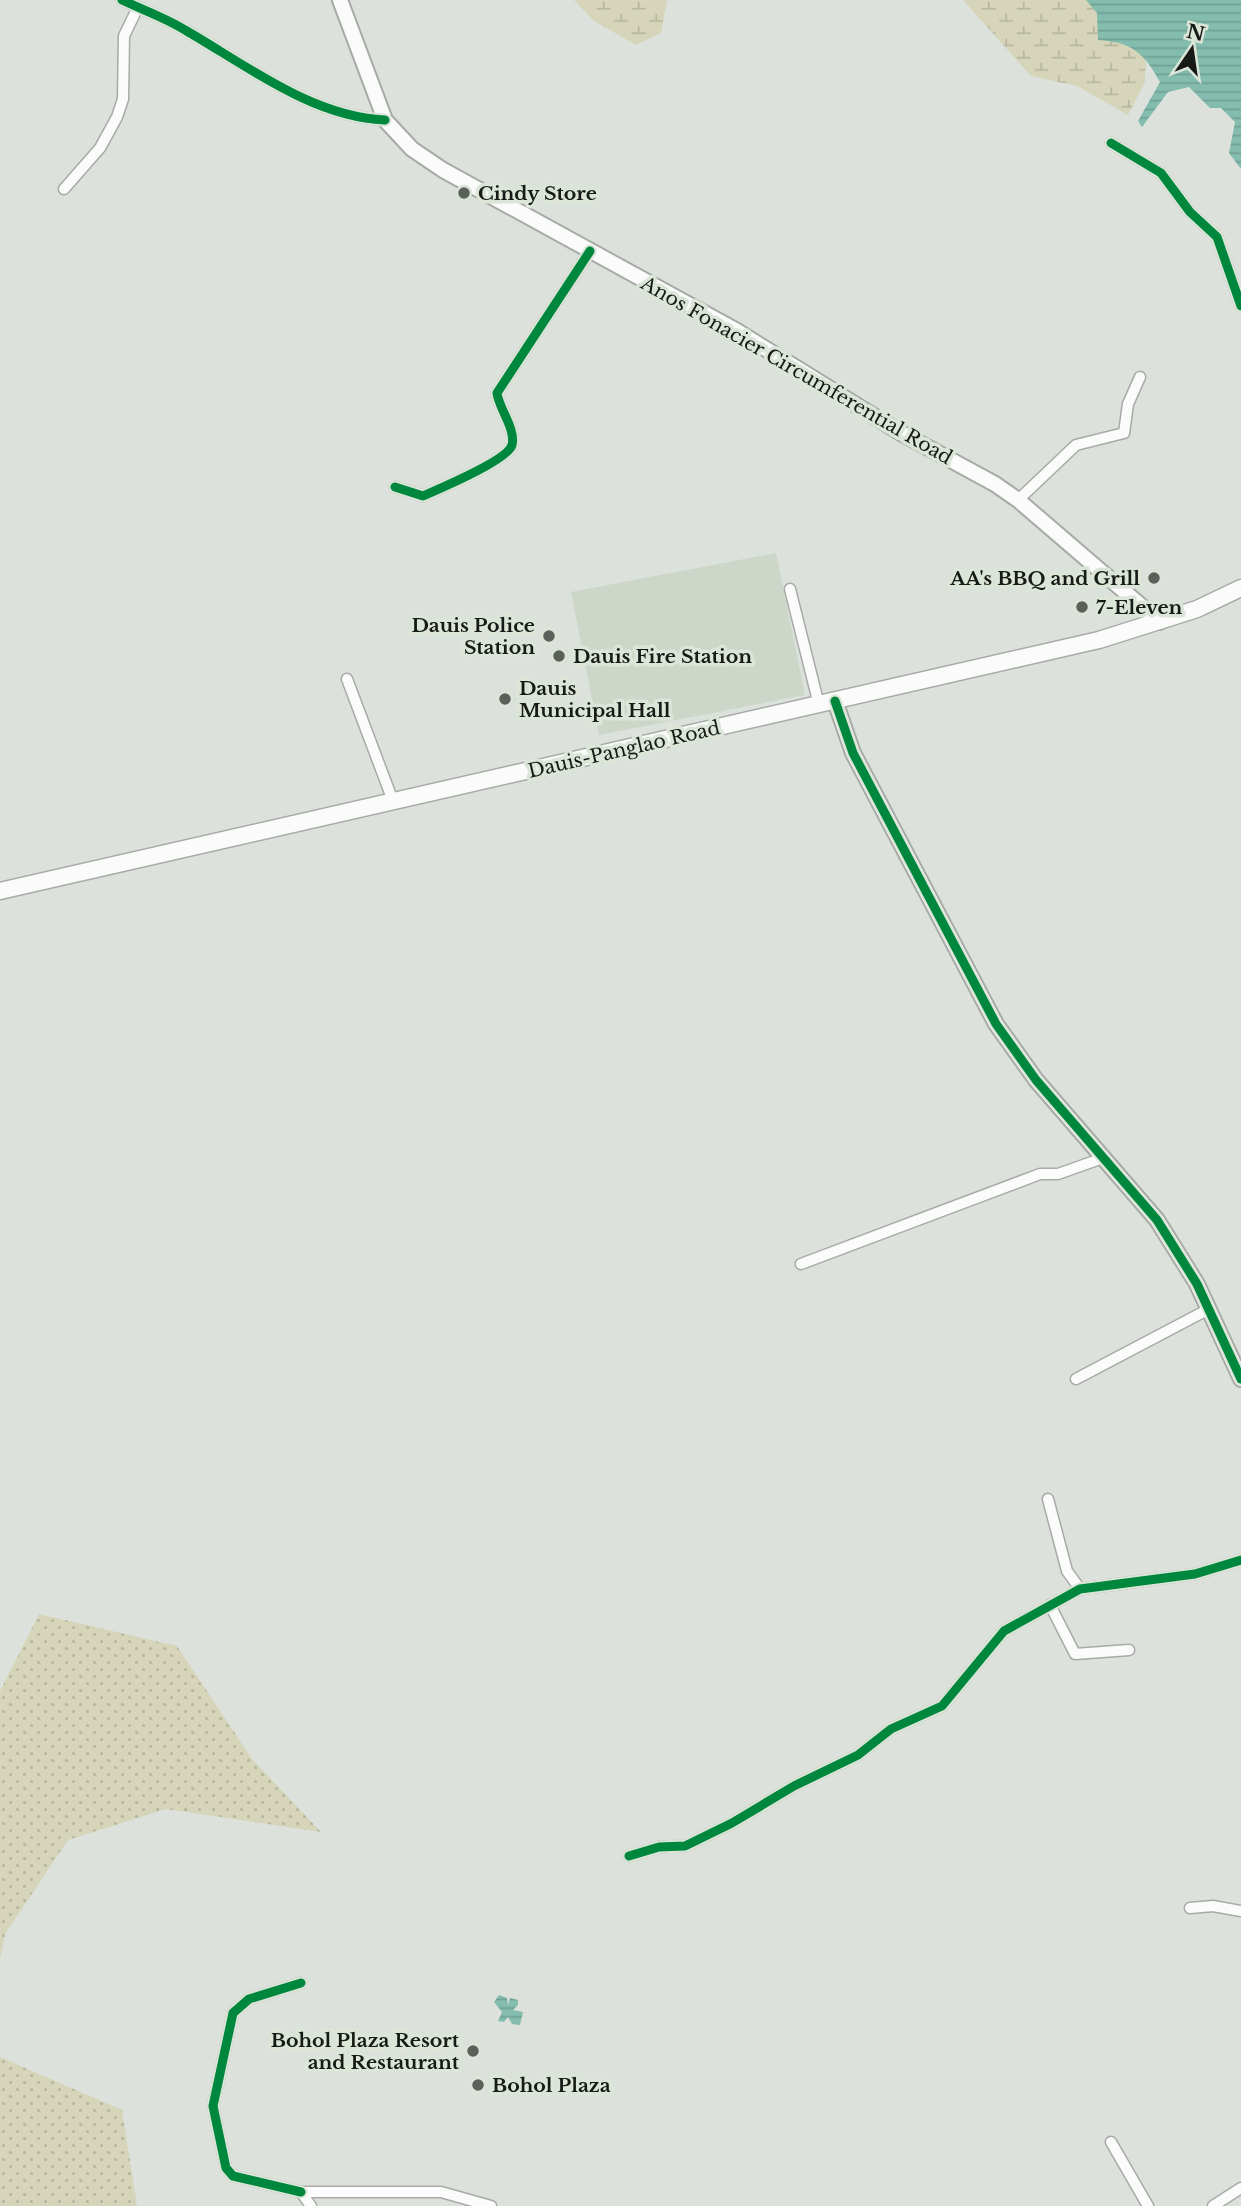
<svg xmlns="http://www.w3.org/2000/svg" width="1241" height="2206" font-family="'Libre Baskerville',serif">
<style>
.built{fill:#ccd7ca}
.grass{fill:url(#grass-dots)}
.wetland{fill:url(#wetland-marsh)}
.water{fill:url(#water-rules)}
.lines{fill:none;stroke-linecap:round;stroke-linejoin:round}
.street-casing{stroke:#a7aba6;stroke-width:13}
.secondary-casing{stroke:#a7aba6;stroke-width:18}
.primary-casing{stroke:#a7aba6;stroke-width:19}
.street{stroke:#fafbfa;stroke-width:10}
.secondary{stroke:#fafbfa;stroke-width:14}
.primary{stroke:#fafbfa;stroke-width:16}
.cycleway-casing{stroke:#dbe5d8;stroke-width:13}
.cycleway{stroke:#00873e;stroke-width:9}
.poi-dot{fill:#5c605b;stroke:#dbe5d8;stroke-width:2.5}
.labels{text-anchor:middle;stroke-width:7;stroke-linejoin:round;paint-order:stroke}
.poi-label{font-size:19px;font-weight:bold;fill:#171a16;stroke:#dbe5d8;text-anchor:start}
.street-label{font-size:19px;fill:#171a16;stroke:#dbe5d8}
</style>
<defs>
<pattern id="grass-dots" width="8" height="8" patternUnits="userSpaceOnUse" patternTransform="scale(1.75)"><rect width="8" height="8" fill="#d6d5ba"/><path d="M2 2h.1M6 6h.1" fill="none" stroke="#b7b69f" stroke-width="1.8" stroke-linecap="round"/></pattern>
<pattern id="wetland-marsh" width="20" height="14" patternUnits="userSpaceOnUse" patternTransform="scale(1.75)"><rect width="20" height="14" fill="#d6d5ba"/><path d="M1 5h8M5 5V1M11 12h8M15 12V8" fill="none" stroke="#b7b69f"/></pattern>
<pattern id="water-rules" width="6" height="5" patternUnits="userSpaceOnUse" patternTransform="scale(1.75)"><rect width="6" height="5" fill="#84bcae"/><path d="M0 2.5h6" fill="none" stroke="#71a195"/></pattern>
</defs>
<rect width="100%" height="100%" fill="#dce2db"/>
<path class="built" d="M 776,553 L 805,695 L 599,735 L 571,592 Z"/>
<g class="grass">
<path d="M 39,1614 L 177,1646 L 252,1759 L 321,1832 L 166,1809 L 68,1840 L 5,1934 L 0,1959 L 0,1691 Z"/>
<path d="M 0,2057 L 122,2110 L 137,2206 L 0,2206 Z"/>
</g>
<g class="wetland">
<path d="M 574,0 L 667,0 L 661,33 L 636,45 L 594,21 Z"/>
<path d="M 963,0 L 1102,0 L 1146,42 L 1145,82 L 1128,115 L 1077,86 L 1031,76 Z"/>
</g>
<g class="water">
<path d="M 1086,0 L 1241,0 L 1241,169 L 1229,153 L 1235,122 L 1221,108 L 1210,108 L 1189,87 L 1168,92 L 1142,127 L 1138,121 L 1160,82 C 1144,53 1132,42 1098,40 L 1097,13 Z"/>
<path d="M 499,1995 L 507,1998 L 508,2005 L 510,1998 L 518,2000 L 518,2005 L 513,2010 L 523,2012 L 520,2025 L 512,2024 L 508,2017 L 504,2022 L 498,2021 L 502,2012 L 494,2002 Z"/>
</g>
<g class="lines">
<g class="street-casing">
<g id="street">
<path d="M 122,0 C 143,10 166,18 185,30 C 246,65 312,117 385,120"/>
<path d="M 1111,143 L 1161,173 L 1190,212 L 1217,237 L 1241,306"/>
<path d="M 64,189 L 100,148 L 117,117 L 123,99 L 124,36 L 138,7"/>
<path d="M 395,487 L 423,496 C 439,489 508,460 512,445 C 516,429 499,409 497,393 L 590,251"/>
<path d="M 1018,500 L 1076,445 L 1124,433 L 1128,404 L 1140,377"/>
<path d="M 790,589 L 819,705"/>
<path d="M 347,679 L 393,801"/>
<path d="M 801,1264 L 1040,1174 L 1058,1174 L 1103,1158"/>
<path d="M 1076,1379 L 1209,1309"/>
<path d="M 1048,1499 L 1067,1571 L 1080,1589"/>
<path d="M 1050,1605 L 1075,1654 L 1129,1650"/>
<path d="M 629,1856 L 659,1847 L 685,1846 L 732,1823 L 794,1786 L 858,1755 L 891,1729 L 942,1706 L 1004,1631 L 1080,1589 L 1195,1574 L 1241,1560"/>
<path d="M 1190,1908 L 1213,1906 L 1241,1911"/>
<path d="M 301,1983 L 249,1999 L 233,2013 L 213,2106 L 226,2168 L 233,2176 L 301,2192"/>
<path d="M 1111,2142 L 1148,2206"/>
<path d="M 311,2206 L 301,2192 L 441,2192 L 491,2206"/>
<path d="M 1213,2206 L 1241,2188"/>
</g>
</g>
<g class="secondary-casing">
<g id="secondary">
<path d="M 340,0 L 385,120 L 412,149 L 443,170 L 737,331 L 901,433 L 995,484 L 1018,500 L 1160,622"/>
<path d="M 835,701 L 853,753 L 996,1024 L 1036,1080 L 1157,1220 L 1197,1284 L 1241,1379"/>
</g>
</g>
<g class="primary-casing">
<path id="primary" d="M 0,891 L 1099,640 L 1197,609 L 1241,588"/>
</g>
<use href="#street" class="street"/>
<use href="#secondary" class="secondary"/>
<use href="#primary" class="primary"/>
<g class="cycleway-casing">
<g id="cycleway">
<path d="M 122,0 C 143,10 166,18 185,30 C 246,65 312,117 385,120"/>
<path d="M 1111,143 L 1161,173 L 1190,212 L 1217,237 L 1241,306"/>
<path d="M 395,487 L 423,496 C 439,489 508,460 512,445 C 516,429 499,409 497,393 L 590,251"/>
<path d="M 835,701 L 853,753 L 996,1024 L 1036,1080 L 1157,1220 L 1197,1284 L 1241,1379"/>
<path d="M 629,1856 L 659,1847 L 685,1846 L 732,1823 L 794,1786 L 858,1755 L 891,1729 L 942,1706 L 1004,1631 L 1080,1589 L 1195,1574 L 1241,1560"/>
<path d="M 301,1983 L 249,1999 L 233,2013 L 213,2106 L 226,2168 L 233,2176 L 301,2192"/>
</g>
</g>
<use href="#cycleway" class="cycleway"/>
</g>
<g class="poi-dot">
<circle cx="464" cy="193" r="7"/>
<circle cx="1154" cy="578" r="7"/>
<circle cx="1082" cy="607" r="7"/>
<circle cx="549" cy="636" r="7"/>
<circle cx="559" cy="656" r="7"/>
<circle cx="505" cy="699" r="7"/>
<circle cx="473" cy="2051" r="7"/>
<circle cx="478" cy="2085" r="7"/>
</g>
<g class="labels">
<g class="poi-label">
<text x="478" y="200">Cindy Store</text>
<text x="1140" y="585" text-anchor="end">AA's BBQ and Grill</text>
<text x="1096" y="614">7-Eleven</text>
<text x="535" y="632" text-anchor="end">Dauis Police<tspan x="535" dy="22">Station</tspan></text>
<text x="573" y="663">Dauis Fire Station</text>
<text x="519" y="695">Dauis<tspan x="519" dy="22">Municipal Hall</tspan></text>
<text x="459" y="2047" text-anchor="end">Bohol Plaza Resort<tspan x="459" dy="22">and Restaurant</tspan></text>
<text x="492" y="2092">Bohol Plaza</text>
</g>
<g class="street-label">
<text transform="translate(797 370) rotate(30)" y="7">Anos Fonacier Circumferential Road</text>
<text transform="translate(624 749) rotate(-13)" y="7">Dauis-Panglao Road</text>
</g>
</g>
<g transform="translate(1192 49) rotate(13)" stroke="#dbe5d8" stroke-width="5" paint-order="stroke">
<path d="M0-5L12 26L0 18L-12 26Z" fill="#171a16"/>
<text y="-10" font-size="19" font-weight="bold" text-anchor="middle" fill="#171a16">N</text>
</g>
</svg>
